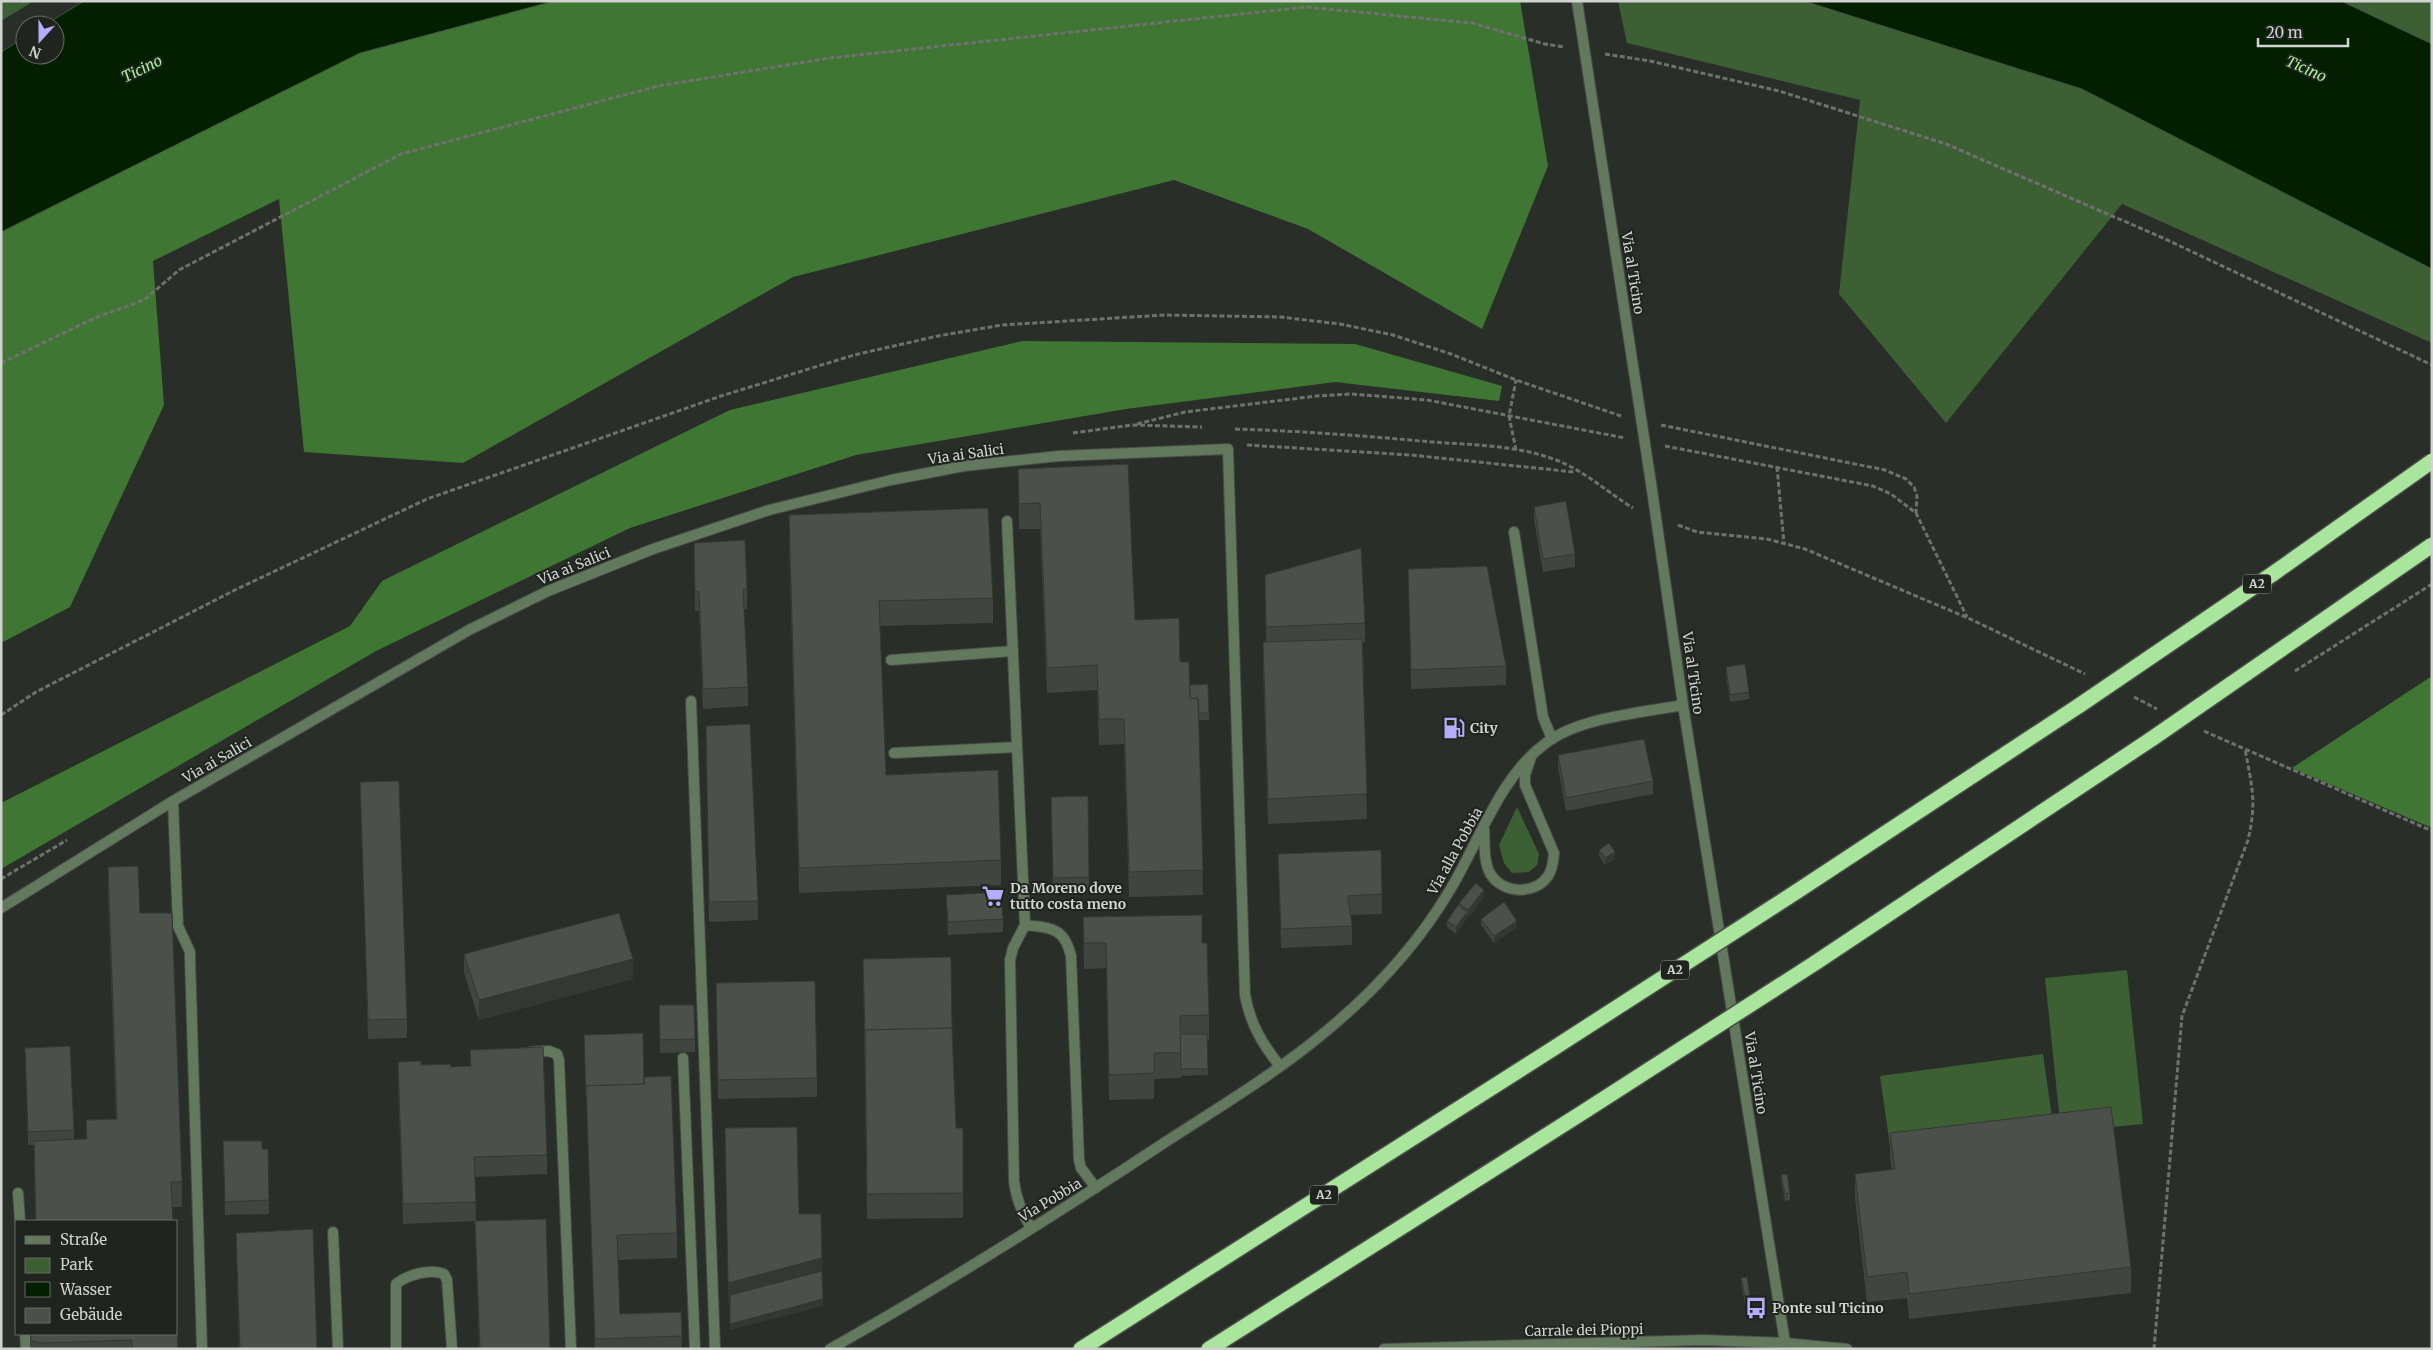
<svg xmlns="http://www.w3.org/2000/svg" width="2433" height="1350" font-family="Merriweather,serif">
<style>
.green{fill:#3c5f34}
.forest{fill:#407633}
.water{fill:#031f00;stroke:#40553e}
.lines{fill:none;stroke-linecap:round;stroke-linejoin:round}
.service-casing{stroke:#474c46;stroke-width:12}
.minor-casing{stroke:#474c46;stroke-width:12}
.motorway-casing{stroke:#474c46;stroke-width:18}
.path{stroke:#6e726d;stroke-width:3;stroke-dasharray:5 2.5;stroke-linecap:butt}
.service{stroke:#62795d;stroke-width:10}
.minor{stroke:#62795d;stroke-width:10}
.motorway{stroke:#aae59d;stroke-width:15}
.minor-bridge-casing{stroke:#474c46;stroke-width:12;stroke-linecap:butt}
.motorway-bridge-casing{stroke:#474c46;stroke-width:18;stroke-linecap:butt}
.minor-bridge{stroke:#62795d;stroke-width:10}
.motorway-bridge{stroke:#aae59d;stroke-width:15}
.wall{fill:#404540}
.shaded-wall{fill:#343834}
.building{fill:#4b504a;stroke:#343834}
.labels{text-anchor:middle;stroke-width:4;stroke-linejoin:round;paint-order:stroke}
.shield{fill:#1f241e;stroke:#9b9e9a;stroke-width:1}
.shield-label{font-size:12px;font-weight:bold;fill:#d0d3cf}
.street-label{font-size:14px;fill:#d0d3cf;stroke:#1f241e}
.poi-label{font-size:14px;font-weight:bold;fill:#d0d3cf;stroke:#1f241e;text-anchor:start}
.water-label{font-size:15px;font-style:italic;fill:#a6f295;stroke:#1f241e}
</style>
<rect width="100%" height="100%" fill="#292e28"/>
<g class="green">
<path d="M 1,1 L 34,1 L 1,21 Z"/>
<path d="M 1618,1 L 1804,1 L 2082,89 L 2432,269 L 2432,343 L 2122,204 L 1946,423 L 1839,294 L 1860,100 L 1627,43 Z"/>
<path d="M 2341,1 L 2432,1 L 2432,44 Z"/>
<path d="M 1517,807 L 1539,854 L 1537,865 L 1529,872 L 1512,873 L 1504,863 L 1499,845 Z"/>
<path d="M 2127,970 L 2143,1124 L 2061,1132 L 2045,978 Z"/>
<path d="M 2043,1054 L 2054,1131 L 1891,1153 L 1880,1076 Z"/>
</g>
<g class="forest">
<path d="M 554,1 L 1520,1 L 1548,166 L 1482,329 L 1308,229 L 1174,180 L 793,277 L 463,463 L 304,452 L 279,199 L 153,261 L 164,405 L 70,607 L 1,643 L 1,232 L 360,53 Z"/>
<path d="M 1022,341 L 1355,344 L 1502,386 L 1499,401 L 1335,382 L 1126,409 L 856,455 L 630,528 L 376,651 L 1,869 L 1,803 L 350,626 L 382,581 L 730,410 Z"/>
<path d="M 2432,676 L 2432,828 L 2292,768 Z"/>
</g>
<g class="water">
<path d="M 84,1 L 554,1 L 360,53 L 1,232 L 1,52 L 25,37 L 25,55 L 55,55 L 55,25 L 45,25 Z"/>
<path d="M 1804,1 L 2341,1 L 2432,44 L 2432,269 L 2082,89 Z"/>
</g>
<g class="lines">
<g class="service-casing">
<g id="service">
<path d="M 1007,521 L 1025,925"/>
<path d="M 1514,532 L 1543,717 L 1552,739"/>
<path d="M 891,660 L 1013,651"/>
<path d="M 691,701 L 715,1349"/>
<path d="M 894,753 L 1017,747"/>
<path d="M 173,801 L 178,926 L 190,952 L 190,959 L 202,1349"/>
<path d="M 1484,828 C 1485,843 1483,862 1491,875 C 1504,894 1535,895 1548,876 C 1553,869 1553,861 1554,853 L 1525,785 L 1525,775 L 1531,757"/>
<path d="M 531,1052 L 549,1051 L 557,1054 L 559,1060 L 571,1349"/>
<path d="M 683,1058 L 695,1349"/>
<path d="M 18,1193 L 20,1221"/>
<path d="M 1031,1228 C 1022,1213 1016,1199 1014,1181 L 1010,960 L 1013,948 L 1025,925 C 1051,928 1064,927 1071,956 L 1079,1160 L 1081,1168 L 1096,1188"/>
<path d="M 333,1232 L 338,1349"/>
<path d="M 25,1334 L 26,1349"/>
<path d="M 396,1349 L 396,1284 C 407,1275 430,1268 444,1274 L 447,1280 L 452,1349"/>
<path d="M 1384,1349 L 1703,1340 L 1785,1343 L 1847,1349"/>
</g>
</g>
<g class="minor-casing">
<g id="minor">
<path d="M 1651,483 L 1683,705 L 1786,1349"/>
<path d="M 1,908 L 173,801 L 469,630 L 548,591 L 653,549 L 769,510 L 891,480 L 964,466 L 1059,456 L 1228,449 L 1245,995 C 1250,1023 1262,1044 1280,1066"/>
<path d="M 830,1349 C 944,1285 1055,1215 1164,1143 C 1216,1109 1270,1077 1319,1037 C 1370,996 1416,947 1450,890 C 1479,842 1500,776 1546,743 C 1580,717 1641,713 1683,705"/>
</g>
</g>
<g class="motorway-casing">
<g id="motorway">
<path d="M 1796,892 L 2080,705"/>
<path d="M 1815,963 L 2153,738"/>
<path d="M 1081,1349 L 1554,1048"/>
<path d="M 1209,1349 L 1588,1109"/>
</g>
</g>
<g class="path">
<path d="M 1605,54 L 1650,61 L 1779,91 L 1946,144 L 2163,238 L 2432,365"/>
<path d="M 1,363 L 97,317 L 144,300 L 179,270 L 401,154 L 658,86 L 830,58 L 1306,7 L 1472,23 L 1545,44 L 1564,47"/>
<path d="M 1137,424 L 1185,412 L 1317,396 L 1351,394 L 1427,400 L 1625,438"/>
<path d="M 1661,425 L 1885,470 L 1906,479 L 1914,487 L 1917,496 L 1916,513"/>
<path d="M 1235,429 C 1301,431 1367,436 1432,442 C 1473,445 1517,445 1556,460 C 1585,471 1607,492 1633,508"/>
<path d="M 1073,433 L 1132,425 L 1202,427"/>
<path d="M 1247,445 L 1411,455 L 1574,472"/>
<path d="M 1665,446 L 1873,486 L 1891,494 L 1916,513 L 1967,617"/>
<path d="M 1516,450 L 1509,416 L 1516,380"/>
<path d="M 1777,467 L 1784,544"/>
<path d="M 1678,525 L 1697,532 L 1767,539 L 1805,549 L 1968,618 L 2085,674"/>
<path d="M 2295,671 L 2432,584"/>
<path d="M 2134,697 L 2157,709"/>
<path d="M 1,715 L 36,692 L 235,590 L 427,499 L 721,396 L 854,355 L 938,336 L 1002,325 L 1164,315 L 1280,317 L 1340,324 L 1393,335 L 1451,354 L 1516,380 L 1621,416"/>
<path d="M 2204,731 L 2432,831"/>
<path d="M 1,879 L 67,840"/>
<path d="M 2154,1349 L 2182,1016 L 2248,840 C 2257,802 2252,787 2245,749"/>
</g>
<use href="#service" class="service"/>
<use href="#minor" class="minor"/>
<use href="#motorway" class="motorway"/>
<g class="minor-bridge-casing">
<path id="minor-bridge" d="M 1577,1 L 1651,483"/>
</g>
<g class="motorway-bridge-casing">
<g id="motorway-bridge">
<path d="M 2080,705 L 2274,573 L 2432,461"/>
<path d="M 2153,738 L 2432,545"/>
<path d="M 1554,1048 L 1796,892"/>
<path d="M 1588,1109 L 1815,963"/>
</g>
</g>
<use href="#minor-bridge" class="minor-bridge"/>
<use href="#motorway-bridge" class="motorway-bridge"/>
</g>
<g class="wall">
<path d="M 1018,469 L 1135,620 L 1180,662 L 1190,685 L 1209,713 L 1209,720 L 1199,720 L 1203,895 L 1129,897 L 1124,744 L 1099,745 L 1097,690 L 1047,693 L 1040,529 L 1019,529 Z"/>
<path d="M 1534,507 L 1575,554 L 1575,567 L 1543,572 L 1534,520 Z"/>
<path d="M 789,515 L 993,598 L 993,623 L 880,626 L 886,775 L 1001,860 L 1001,885 L 799,893 L 789,541 Z"/>
<path d="M 694,543 L 747,590 L 747,609 L 744,609 L 748,687 L 748,706 L 703,709 L 699,611 L 695,611 Z"/>
<path d="M 1408,569 L 1506,666 L 1506,685 L 1411,689 Z"/>
<path d="M 1265,575 L 1365,623 L 1365,642 L 1363,642 L 1367,819 L 1268,824 L 1263,667 L 1263,642 L 1266,642 Z"/>
<path d="M 1726,667 L 1749,692 L 1749,699 L 1730,702 L 1726,674 Z"/>
<path d="M 706,745 L 758,901 L 758,920 L 709,922 Z"/>
<path d="M 1558,755 L 1653,781 L 1653,794 L 1566,811 L 1558,768 Z"/>
<path d="M 360,782 L 407,1019 L 407,1038 L 368,1039 Z"/>
<path d="M 1051,810 L 1089,877 L 1089,890 L 1053,891 Z"/>
<path d="M 1599,850 L 1615,859 L 1605,865 L 1599,856 Z"/>
<path d="M 1278,854 L 1382,894 L 1382,914 L 1351,915 L 1352,926 L 1352,945 L 1281,948 Z"/>
<path d="M 108,867 L 140,913 L 182,1182 L 182,1207 L 172,1207 L 173,1221 L 35,1221 L 34,1145 L 28,1145 L 25,1048 L 74,1130 L 74,1139 L 86,1139 L 86,1120 L 116,1119 L 108,893 Z"/>
<path d="M 946,895 L 1003,919 L 1003,932 L 948,935 Z"/>
<path d="M 1484,897 L 1468,917 L 1467,915 L 1467,918 L 1456,934 L 1447,927 L 1447,921 L 1459,907 L 1459,903 Z"/>
<path d="M 1083,917 L 1202,943 L 1209,1015 L 1209,1040 L 1207,1040 L 1208,1075 L 1181,1076 L 1181,1078 L 1154,1079 L 1154,1099 L 1109,1100 L 1106,968 L 1084,969 Z"/>
<path d="M 1481,919 L 1517,927 L 1494,943 L 1481,925 Z"/>
<path d="M 464,954 L 633,979 L 479,1020 L 464,973 Z"/>
<path d="M 863,959 L 952,1028 L 956,1128 L 963,1128 L 963,1218 L 867,1219 Z"/>
<path d="M 716,983 L 817,1078 L 817,1097 L 718,1099 Z"/>
<path d="M 659,1005 L 695,1039 L 695,1052 L 660,1053 Z"/>
<path d="M 584,1035 L 644,1083 L 677,1233 L 677,1258 L 618,1260 L 620,1314 L 681,1312 L 682,1349 L 595,1349 Z"/>
<path d="M 470,1050 L 547,1155 L 547,1174 L 475,1177 L 476,1221 L 403,1224 L 398,1081 L 398,1062 L 451,1067 L 470,1066 Z"/>
<path d="M 1890,1133 L 2131,1267 L 2131,1293 L 1909,1319 L 1907,1298 L 1867,1302 L 1855,1199 L 1855,1174 L 1892,1170 L 1890,1159 Z"/>
<path d="M 223,1141 L 269,1200 L 269,1214 L 225,1215 Z"/>
<path d="M 1781,1175 L 1790,1193 L 1790,1200 L 1785,1201 L 1781,1181 Z"/>
<path d="M 475,1221 L 550,1349 L 479,1349 Z"/>
<path d="M 236,1233 L 317,1349 L 239,1349 Z"/>
<path d="M 1741,1278 L 1750,1296 L 1750,1303 L 1745,1304 L 1741,1284 Z"/>
<path d="M 30,1334 L 176,1334 L 178,1349 L 30,1349 Z"/>
</g>
<g class="shaded-wall">
<path d="M 1615,852 L 1615,859 L 1605,865 L 1605,858 Z"/>
<path d="M 1484,890 L 1484,897 L 1468,917 L 1468,910 Z"/>
<path d="M 1467,912 L 1467,918 L 1456,934 L 1456,927 Z"/>
<path d="M 1517,921 L 1517,927 L 1494,943 L 1494,936 Z"/>
<path d="M 633,959 L 633,979 L 479,1020 L 479,1000 Z"/>
<path d="M 822,1258 L 822,1278 L 728,1303 L 728,1283 Z"/>
<path d="M 823,1299 L 823,1306 L 730,1330 L 730,1324 Z"/>
</g>
<g class="building">
<path d="M 1128,464 L 1135,620 L 1179,618 L 1180,662 L 1189,662 L 1190,698 L 1198,698 L 1203,870 L 1129,872 L 1124,719 L 1099,719 L 1097,665 L 1047,668 L 1040,503 L 1019,504 L 1018,469 Z"/>
<path d="M 1566,501 L 1575,554 L 1543,559 L 1534,507 Z"/>
<path d="M 988,508 L 993,598 L 879,601 L 886,775 L 998,770 L 1001,860 L 799,868 L 789,515 Z"/>
<path d="M 745,540 L 747,590 L 743,589 L 748,687 L 703,689 L 699,592 L 695,591 L 694,543 Z"/>
<path d="M 1361,548 L 1365,623 L 1266,627 L 1265,575 Z"/>
<path d="M 1487,566 L 1506,666 L 1411,670 L 1408,569 Z"/>
<path d="M 1362,639 L 1367,794 L 1268,799 L 1263,642 Z"/>
<path d="M 1745,664 L 1749,692 L 1730,695 L 1726,667 Z"/>
<path d="M 1208,684 L 1209,713 L 1199,713 L 1198,698 L 1190,698 L 1190,685 Z"/>
<path d="M 750,724 L 758,901 L 709,902 L 706,726 Z"/>
<path d="M 1644,739 L 1653,781 L 1566,798 L 1558,755 Z"/>
<path d="M 399,781 L 407,1019 L 368,1020 L 360,782 Z"/>
<path d="M 1088,796 L 1089,877 L 1053,878 L 1051,797 Z"/>
<path d="M 1609,843 L 1615,852 L 1605,858 L 1599,850 Z"/>
<path d="M 1381,850 L 1382,894 L 1348,896 L 1352,926 L 1281,929 L 1278,854 Z"/>
<path d="M 138,866 L 140,913 L 172,913 L 182,1182 L 171,1182 L 173,1221 L 36,1221 L 34,1141 L 87,1139 L 86,1120 L 117,1119 L 108,867 Z"/>
<path d="M 1476,883 L 1484,890 L 1468,910 L 1459,903 Z"/>
<path d="M 1001,892 L 1003,919 L 948,922 L 946,895 Z"/>
<path d="M 1504,902 L 1517,921 L 1494,936 L 1481,919 Z"/>
<path d="M 1458,905 L 1467,912 L 1456,927 L 1447,921 Z"/>
<path d="M 619,913 L 633,959 L 479,1000 L 464,954 Z"/>
<path d="M 1202,915 L 1202,943 L 1207,943 L 1209,1015 L 1180,1016 L 1181,1053 L 1154,1053 L 1154,1073 L 1109,1075 L 1106,943 L 1084,943 L 1083,917 Z"/>
<path d="M 951,957 L 952,1028 L 865,1030 L 865,1036 L 863,959 Z"/>
<path d="M 815,981 L 817,1078 L 718,1080 L 716,983 Z"/>
<path d="M 659,1005 L 694,1005 L 695,1039 L 660,1040 Z"/>
<path d="M 952,1028 L 956,1128 L 963,1128 L 963,1193 L 867,1194 L 865,1030 Z"/>
<path d="M 643,1033 L 644,1084 L 586,1086 L 586,1098 L 584,1035 Z"/>
<path d="M 1180,1034 L 1207,1034 L 1208,1069 L 1181,1069 Z"/>
<path d="M 70,1046 L 74,1130 L 28,1132 L 25,1048 Z"/>
<path d="M 543,1047 L 547,1155 L 474,1157 L 476,1202 L 403,1204 L 398,1062 L 421,1061 L 421,1065 L 450,1064 L 451,1067 L 471,1066 L 470,1050 Z"/>
<path d="M 671,1076 L 677,1233 L 617,1235 L 620,1314 L 681,1312 L 682,1336 L 595,1339 L 586,1086 L 645,1084 L 644,1077 Z"/>
<path d="M 2111,1107 L 2131,1267 L 1909,1294 L 1907,1272 L 1867,1277 L 1855,1174 L 1895,1169 L 1890,1133 Z"/>
<path d="M 797,1127 L 799,1214 L 821,1214 L 822,1258 L 728,1283 L 725,1128 Z"/>
<path d="M 223,1141 L 262,1141 L 262,1149 L 268,1149 L 269,1200 L 225,1202 Z"/>
<path d="M 1787,1174 L 1790,1193 L 1785,1194 L 1781,1175 Z"/>
<path d="M 546,1219 L 550,1349 L 480,1349 L 475,1221 Z"/>
<path d="M 313,1229 L 317,1349 L 240,1349 L 236,1233 Z"/>
<path d="M 822,1271 L 823,1299 L 730,1324 L 730,1295 Z"/>
<path d="M 1747,1277 L 1750,1296 L 1745,1297 L 1741,1278 Z"/>
<path d="M 176,1308 L 178,1349 L 132,1349 L 132,1340 L 41,1343 L 31,1340 L 31,1334 L 176,1334 Z"/>
</g>
<defs>
<g id="fuel-bare" transform="scale(1.725)"><path d="M-5.5-6h7V0h2V4h1.3V-2.5L3-4.5l.8-.8L6-3V5H2.5V1h-1V6h-7ZM-4.2-4.7v3.2H.2V-4.7Z" fill="#b6acf8" stroke="#1f241e" stroke-width="2.5" paint-order="stroke"/></g>
<g id="supermarket-bare" transform="scale(1.725)"><path d="M-6-5.5h2.5l.6 2H6L4.5 2H-2.5L-4.4-4H-6ZM-1.5 3.2a1.3 1.3 0 1 0 .1 0ZM3 3.2a1.3 1.3 0 1 0 .1 0Z" fill="#b6acf8" stroke="#1f241e" stroke-width="2.5" paint-order="stroke"/></g>
<g id="bus-bare" transform="scale(1.725)"><path d="M-5-6H5V4H4V6H2V4H-2V6H-4V4H-5ZM-3.5-4V0h7V-4ZM-3.5 1.2v1.5H-2V1.2ZM2 1.2v1.5H3.5V1.2Z" fill="#b6acf8" stroke="#1f241e" stroke-width="2.5" paint-order="stroke"/></g>
</defs>
<g fill-rule="evenodd">
<use href="#fuel-bare" x="1454" y="728"/>
<use href="#supermarket-bare" x="993" y="896"/>
<use href="#bus-bare" x="1756" y="1308"/>
</g>
<g class="labels">
<g class="shield">
<rect x="2243" y="574.5" width="28" height="19" rx="4"/>
<rect x="1661" y="960.5" width="28" height="19" rx="4"/>
<rect x="1310" y="1185.5" width="28" height="19" rx="4"/>
</g>
<g class="shield-label">
<text x="2257" y="588">A2</text>
<text x="1675" y="974">A2</text>
<text x="1324" y="1199">A2</text>
</g>
<g class="street-label">
<text transform="translate(1633 273) rotate(81)" y="5">Via al Ticino</text>
<text transform="translate(966 454) rotate(-8)" y="5">Via ai Salici</text>
<text transform="translate(574 566) rotate(-22)" y="5">Via ai Salici</text>
<text transform="translate(1693 673) rotate(82)" y="5">Via al Ticino</text>
<text transform="translate(217 760) rotate(-30)" y="5">Via ai Salici</text>
<text transform="translate(1455 851) rotate(-61)" y="5">Via alla Pobbia</text>
<text transform="translate(1756 1073) rotate(81)" y="5">Via al Ticino</text>
<text transform="translate(1050 1200) rotate(-31)" y="5">Via Pobbia</text>
<text transform="translate(1584 1330) rotate(-1)" y="5">Carrale dei Pioppi</text>
</g>
<g class="poi-label">
<text x="1470" y="733">City</text>
<text x="1010" y="893">Da Moreno dove<tspan x="1010" dy="16">tutto costa meno</tspan></text>
<text x="1772" y="1313">Ponte sul Ticino</text>
</g>
<g class="water-label">
<text transform="translate(142 69) rotate(-26)" y="5">Ticino</text>
<text transform="translate(2306 69) rotate(24)" y="5">Ticino</text>
</g>
</g>
<rect width="2433" height="1350" fill="none" stroke="#d0d3cf" stroke-width="5"/>
<rect x="15" y="1220" width="162" height="115" fill="#1f241e" stroke="#666a65"/>
<rect x="25" y="1236" width="25" height="8" fill="#62795d" stroke="#666a65"/>
<text x="60" y="1245" font-size="15" fill="#d0d3cf">Straße</text>
<rect x="25" y="1258" width="25" height="15" fill="#3c5f34" stroke="#666a65"/>
<text x="60" y="1270" font-size="15" fill="#d0d3cf">Park</text>
<rect x="25" y="1282" width="25" height="15" fill="#031f00" stroke="#666a65"/>
<text x="60" y="1295" font-size="15" fill="#d0d3cf">Wasser</text>
<rect x="25" y="1308" width="25" height="15" fill="#4b504a" stroke="#666a65"/>
<text x="60" y="1320" font-size="15" fill="#d0d3cf">Gebäude</text>
<g transform="translate(40 40) rotate(201)"><circle r="24" fill="#1f241e" stroke="#666a65"/>
<path d="M0-4L9 19L0 12L-9 19Z" fill="#b6acf8"/>
<text y="-8" font-size="14" font-weight="bold" text-anchor="middle" fill="#d0d3cf">N</text>
</g>
<path d="M2258 38v8h90v-8" fill="none" stroke="#d0d3cf" stroke-width="2.5"/>
<text x="2266" y="38" font-size="15" fill="#d0d3cf" stroke="#1f241e" stroke-width="4" paint-order="stroke">20 m</text>
</svg>
